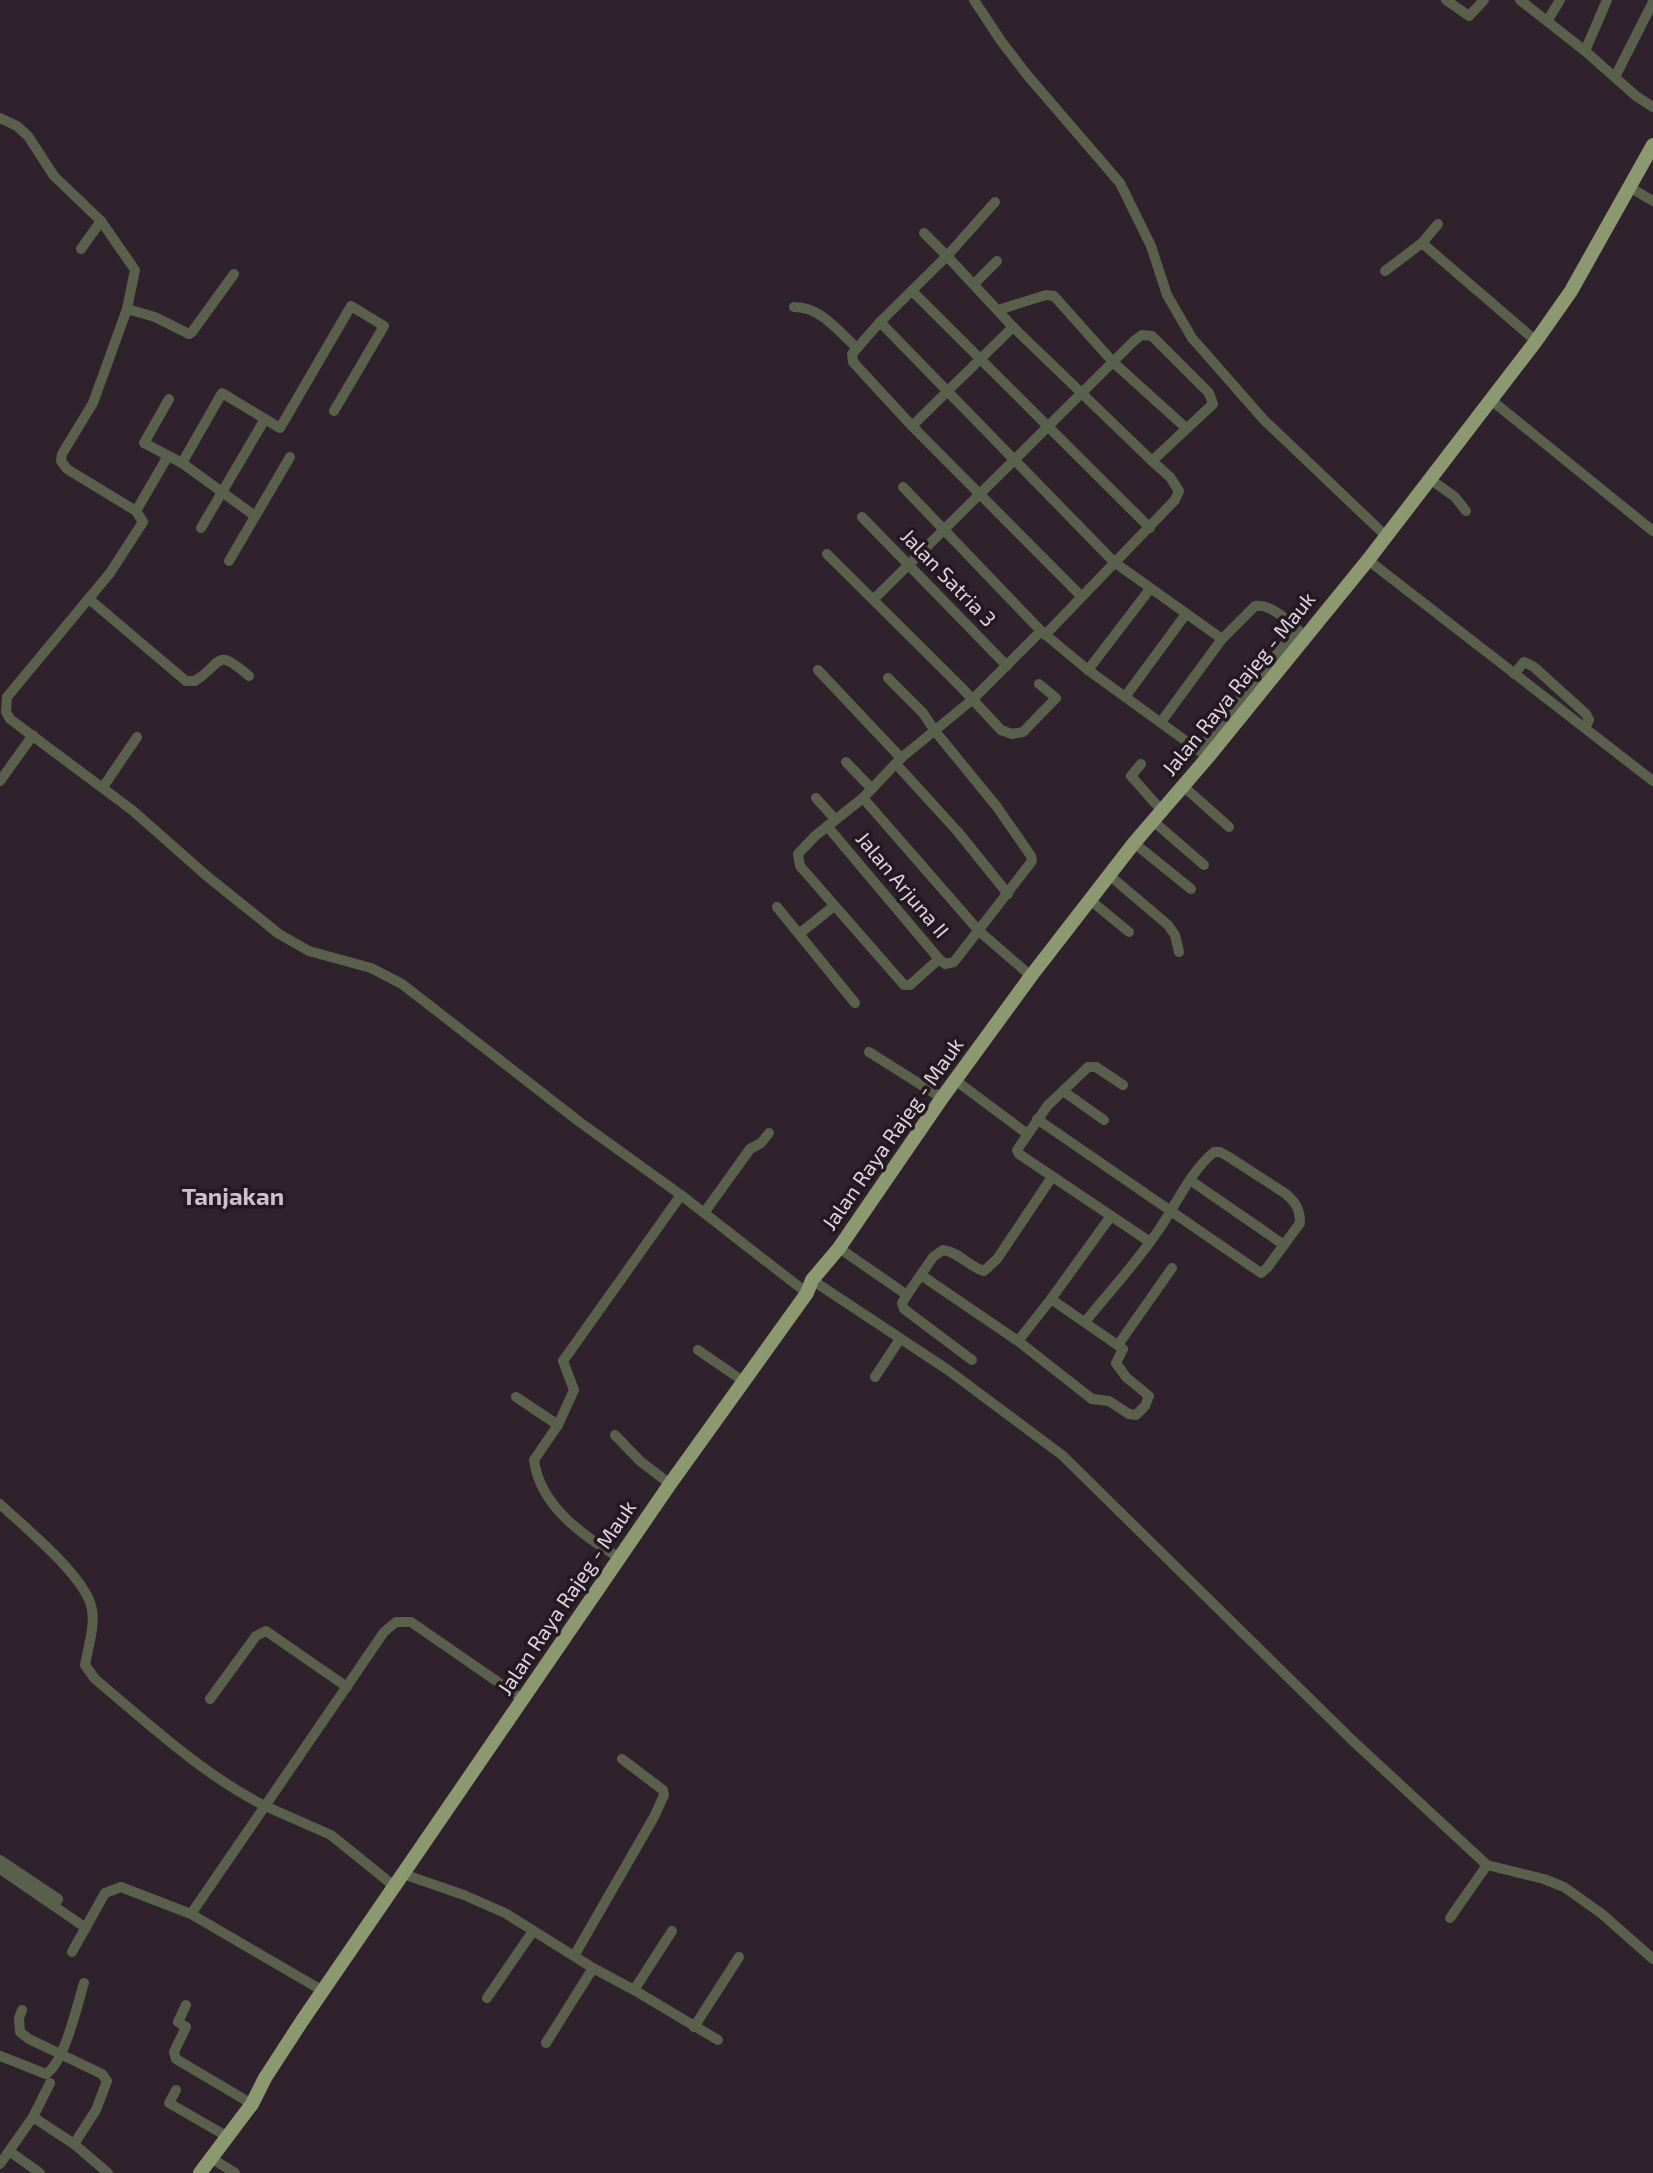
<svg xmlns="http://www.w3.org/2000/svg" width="1653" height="2173" font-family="'Exo 2',sans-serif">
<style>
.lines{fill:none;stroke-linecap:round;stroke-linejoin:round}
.minor{stroke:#59604c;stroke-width:10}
.major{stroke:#8c986f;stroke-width:14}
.labels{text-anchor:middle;stroke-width:7;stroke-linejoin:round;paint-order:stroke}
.street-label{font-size:21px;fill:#ded6dc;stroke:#251822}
.quarter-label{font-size:24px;font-weight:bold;fill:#cfbecb;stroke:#251822}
</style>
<rect width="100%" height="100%" fill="#2f222c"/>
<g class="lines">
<g class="minor">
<path d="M 974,0 L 1001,41 L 1028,76 L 1120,183 L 1151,246 L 1167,295 L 1192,338 L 1264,420 L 1386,536"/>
<path d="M 1446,0 L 1469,16 L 1484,0"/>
<path d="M 1520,0 L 1585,51 L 1636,96 L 1653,107"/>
<path d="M 1548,20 L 1560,0"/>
<path d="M 1585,51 L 1607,0"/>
<path d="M 1615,77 L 1653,2"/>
<path d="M 0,118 L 17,126 L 28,136 L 54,176 L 101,221 L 135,270 L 127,309 L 93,403 L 62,454 L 61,461 L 67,469 L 136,511 L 143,522 L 110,573 L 7,697 L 6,712 L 10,719 L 132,810 L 208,877 L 279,934 L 309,951 L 371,968 L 402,984 L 581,1123 L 681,1195 L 807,1293"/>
<path d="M 1631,188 L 1653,201"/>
<path d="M 924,233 L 947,256 L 995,202"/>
<path d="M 1422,243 L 1536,341"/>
<path d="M 81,249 L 101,221"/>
<path d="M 1385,271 L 1422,243 L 1438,224"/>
<path d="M 974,284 L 997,261"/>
<path d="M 912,291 L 1150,528"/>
<path d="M 794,307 C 821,307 838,331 857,348"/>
<path d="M 127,309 L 155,317 L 189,334 L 192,332 L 234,274"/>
<path d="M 998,310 L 1046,295 L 1054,296 L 1113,362 L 1186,428"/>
<path d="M 880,322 L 1114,562 L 1222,639 L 1255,606 C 1273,603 1293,626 1306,637"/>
<path d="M 169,399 L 144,443 L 182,463 L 222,393 L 280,428 L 351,306 L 384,326 L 334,411"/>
<path d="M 1491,400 L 1653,531"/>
<path d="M 912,426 L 1013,327"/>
<path d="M 182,463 L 255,516"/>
<path d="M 1430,479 L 1455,497 L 1466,511"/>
<path d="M 903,487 L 1041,631 L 1088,670 L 1208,757"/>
<path d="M 136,511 L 168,456"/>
<path d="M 862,517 L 1007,666"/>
<path d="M 201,528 L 265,419"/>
<path d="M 827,554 L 961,687 L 1001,730 L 1012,734 L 1023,732 L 1056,698 L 1039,684"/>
<path d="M 1368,560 L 1653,781"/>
<path d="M 229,561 L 290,457"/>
<path d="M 1081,596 L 912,426 L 853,362 L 852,354 L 880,322 L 947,256 L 1013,327 L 1152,461"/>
<path d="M 89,599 L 186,681 L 195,681 C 224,662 215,647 249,676"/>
<path d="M 874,599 L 1135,340 L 1142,335 L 1152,336 L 1209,393 L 1213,404 L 1152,461 L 1170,477 L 1179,491 L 1175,500 L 1045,635"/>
<path d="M 818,670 L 901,758"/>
<path d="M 1088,670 L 1150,589"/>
<path d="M 1514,674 L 1524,662 L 1534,667 L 1586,714 L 1589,720 L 1585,728"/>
<path d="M 1125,697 L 1186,614"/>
<path d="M 1161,722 L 1222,639"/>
<path d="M 1199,750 L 1297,629"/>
<path d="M 846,762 L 872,789"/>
<path d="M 896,764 L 958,832 L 1008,894"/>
<path d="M 1141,764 L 1131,776 L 1162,811"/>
<path d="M 0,781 L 33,735"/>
<path d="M 1183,786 L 1229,827"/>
<path d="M 103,787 L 137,737"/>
<path d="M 816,798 L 835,819"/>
<path d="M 863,798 L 979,931 L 1031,976"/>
<path d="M 1153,821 L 1204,865"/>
<path d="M 827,826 L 939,959 L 945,964 L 954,962 L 1032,861 L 1031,856 L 997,807 L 935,731 L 923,713 L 888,678"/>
<path d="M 1134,843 L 1191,889"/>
<path d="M 1109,875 L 1168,925 L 1175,935 L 1179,952"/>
<path d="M 1090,900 L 1129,932"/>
<path d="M 777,907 L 855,1003"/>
<path d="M 799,934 L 834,906"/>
<path d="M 939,959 L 910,985 L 904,985 L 800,866 L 798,854 L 815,836 L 863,798 L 901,758 L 972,700 L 1041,631"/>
<path d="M 869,1052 L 942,1098"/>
<path d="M 955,1080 L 1026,1133"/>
<path d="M 1123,1085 L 1096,1067 L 1088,1067 L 1048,1105 L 1017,1150 L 1019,1154 L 1150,1242"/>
<path d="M 1063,1091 L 1104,1120"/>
<path d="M 1037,1119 L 1261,1273 L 1267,1268 L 1300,1223 C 1300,1209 1296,1203 1286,1194 L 1229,1157 L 1220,1152 L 1214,1152 C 1190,1172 1177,1203 1160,1228 C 1138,1261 1110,1291 1085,1322"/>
<path d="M 1190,1180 L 1284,1245"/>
<path d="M 704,1213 L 750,1149 L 761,1143 L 769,1133"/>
<path d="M 839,1248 L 907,1295 L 933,1257 L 943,1250 C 959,1252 969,1267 984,1271 L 997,1259 L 1052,1177"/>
<path d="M 921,1275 L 1018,1341 L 1092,1399 L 1109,1401 L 1129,1414 L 1136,1415 L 1145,1406 L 1149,1396 L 1126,1377 L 1116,1363 L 1123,1349 L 1051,1299 L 1018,1341"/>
<path d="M 812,1280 L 948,1370 L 1062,1455 L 1353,1741 L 1487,1865 L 1544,1879 L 1564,1887 L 1602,1914 L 1653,1959"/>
<path d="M 907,1295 L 902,1303 L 904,1309 L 972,1360"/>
<path d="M 1051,1299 L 1111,1216"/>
<path d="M 1118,1345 L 1172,1268"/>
<path d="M 698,1350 L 743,1381"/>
<path d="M 875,1377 L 900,1339"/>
<path d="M 516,1397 L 558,1425"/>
<path d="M 615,1435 L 640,1461 L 670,1484"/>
<path d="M 0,1504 C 24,1527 88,1578 92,1610 C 95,1626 88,1648 85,1665 L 95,1679 C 149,1724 202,1774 265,1806 L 191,1914"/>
<path d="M 620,1558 C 583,1536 540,1506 534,1460 L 558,1425 L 574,1390 L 563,1361 L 681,1195"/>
<path d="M 210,1699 L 256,1636 L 266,1631 L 347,1687"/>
<path d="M 0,1860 L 58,1899 L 54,1906"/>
<path d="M 0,1869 L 86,1928"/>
<path d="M 403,1874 L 464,1895 L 505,1913 L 593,1968 L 634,1990 L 718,2040"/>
<path d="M 394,1886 L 331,1835 L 265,1806 L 384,1632 L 396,1622 L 411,1622 L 524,1700"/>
<path d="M 1450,1918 L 1487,1865"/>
<path d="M 72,1952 L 105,1893 L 121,1887 L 191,1914 L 323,1991"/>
<path d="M 574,1956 L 654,1817 L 664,1795 L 663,1790 L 622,1759"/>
<path d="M 634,1990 L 672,1931"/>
<path d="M 487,1998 L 533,1931"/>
<path d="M 186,2005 L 178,2022 L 186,2027 L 174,2052 L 176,2059 L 252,2104"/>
<path d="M 22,2010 L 19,2018 L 20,2032 L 29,2039 L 102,2074 L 107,2081 L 96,2110 L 74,2144"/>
<path d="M 694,2027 L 739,1957"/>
<path d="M 546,2043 L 593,1968"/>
<path d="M 0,2056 L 46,2074 C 65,2062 77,2005 84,1983"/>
<path d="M 50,2083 L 33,2117 L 74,2144 L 108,2173"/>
<path d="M 176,2090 L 169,2103 L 228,2137"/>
<path d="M 9,2151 L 40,2173"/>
<path d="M 211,2158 L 235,2173"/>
<path d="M 0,2164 L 33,2117"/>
</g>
<path class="major" d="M 200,2173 L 252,2104 L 265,2078 L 302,2021 L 670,1484 L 807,1293 L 812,1280 L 839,1248 L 942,1098 L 1031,976 L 1134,843 L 1208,757 L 1368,560 L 1536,341 L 1571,291 L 1653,145"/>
</g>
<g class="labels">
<g class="street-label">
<text transform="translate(948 578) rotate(46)" y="7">Jalan Satria 3</text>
<text transform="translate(1239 684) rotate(-51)" y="7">Jalan Raya Rajeg - Mauk</text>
<text transform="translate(902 885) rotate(50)" y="7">Jalan Arjuna II</text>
<text transform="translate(893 1134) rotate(-55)" y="7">Jalan Raya Rajeg - Mauk</text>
<text transform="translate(567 1598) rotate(-56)" y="7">Jalan Raya Rajeg - Mauk</text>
</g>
<g class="quarter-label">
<text x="233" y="1205">Tanjakan</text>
</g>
</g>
</svg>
